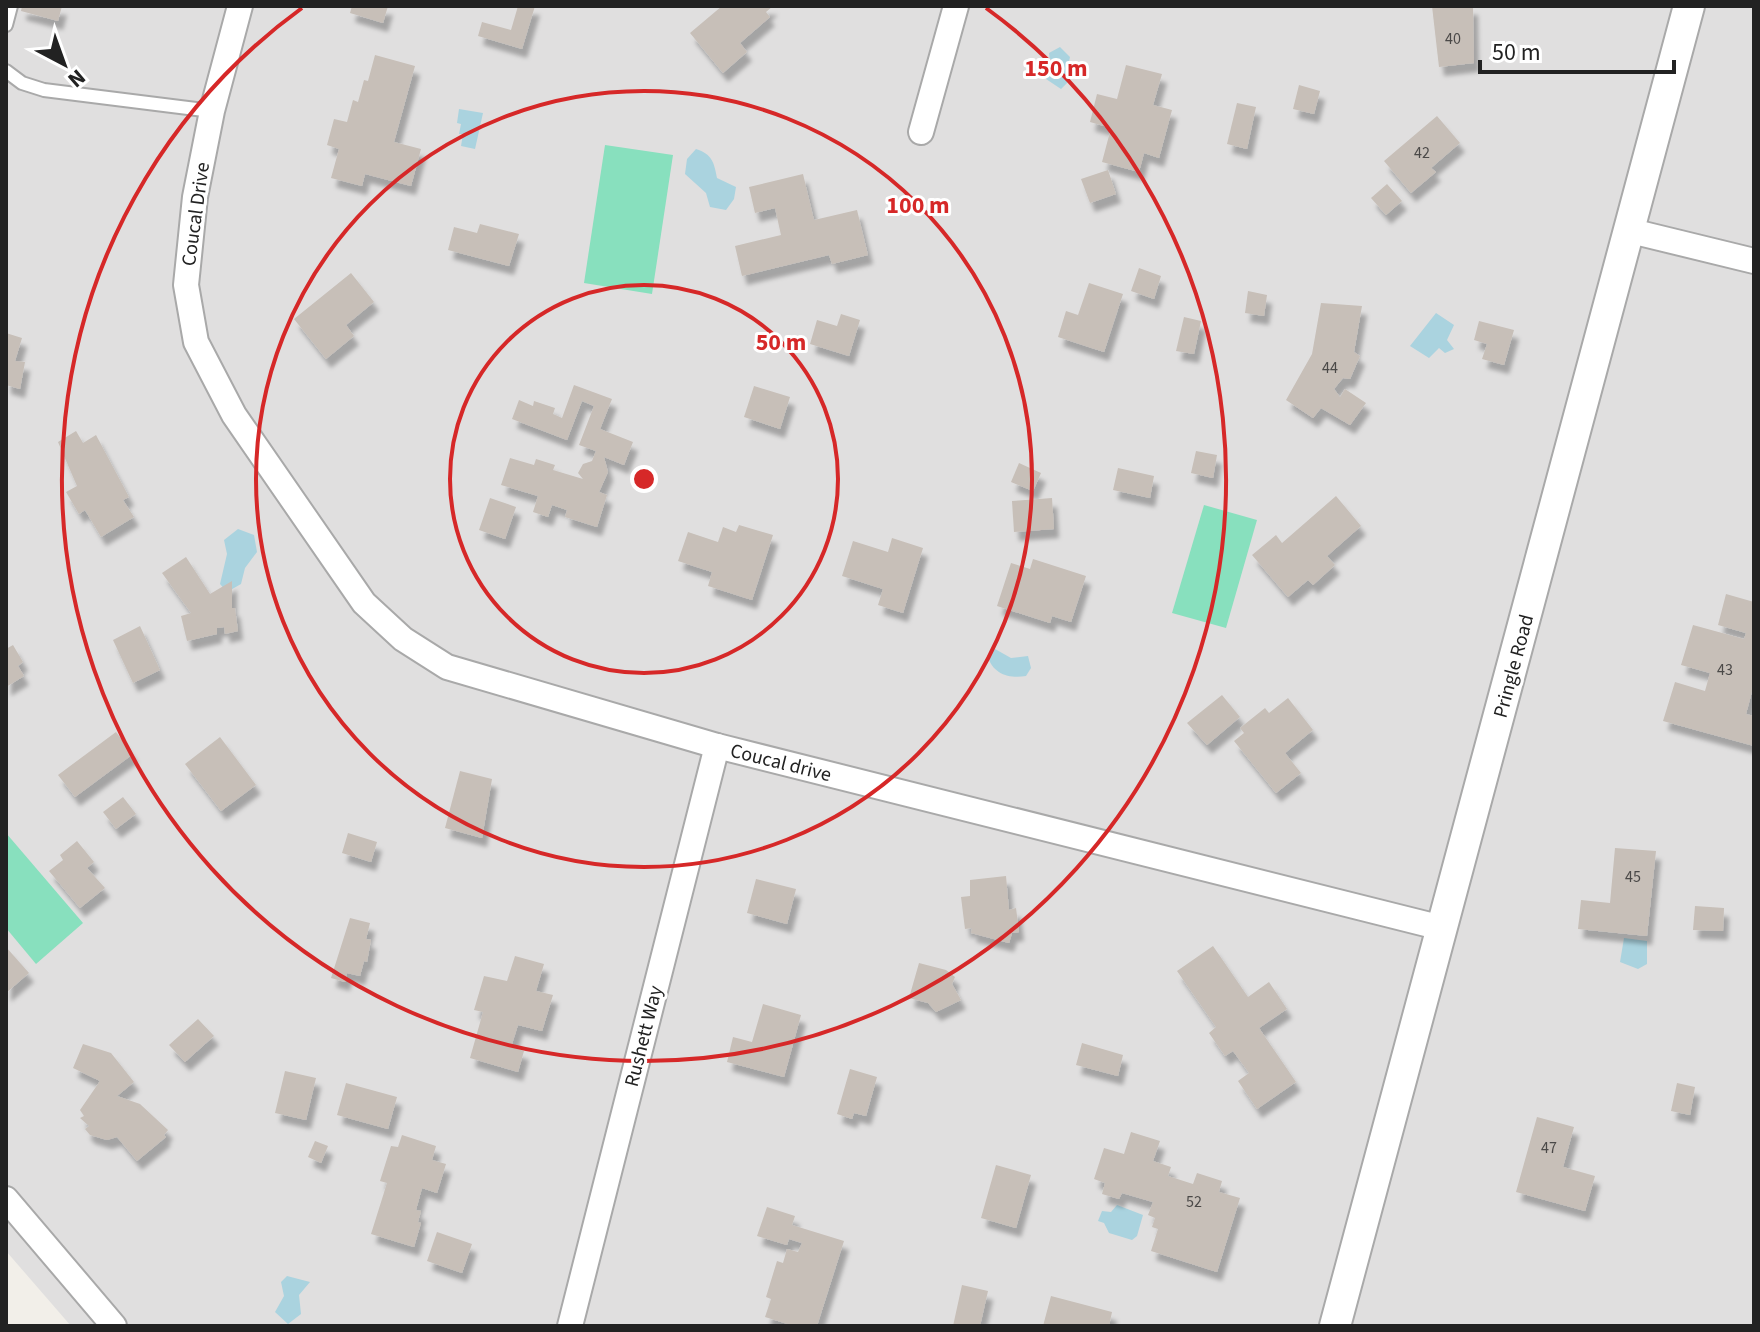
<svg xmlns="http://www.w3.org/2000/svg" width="1760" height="1332" font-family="'Source Sans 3',sans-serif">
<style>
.residential{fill:#e0dfdf}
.pitch{fill:#88e0be}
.water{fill:#aad3df}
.building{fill:#c7bfb8;filter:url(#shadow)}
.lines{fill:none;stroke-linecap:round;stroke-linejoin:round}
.service-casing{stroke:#a9a9a9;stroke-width:16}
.minor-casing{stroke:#a9a9a9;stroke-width:28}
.tertiary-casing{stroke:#a9a9a9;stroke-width:34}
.service{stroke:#fff;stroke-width:12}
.minor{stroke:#fff;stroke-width:24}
.tertiary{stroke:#fff;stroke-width:30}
.ring{fill:none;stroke:#d62828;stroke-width:4}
.labels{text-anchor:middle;stroke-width:6;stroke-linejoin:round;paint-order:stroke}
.number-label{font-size:16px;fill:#4b4948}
.street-label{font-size:20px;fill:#222;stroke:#fff}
.centre{fill:#d62828;stroke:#fff;stroke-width:4}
.ring-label{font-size:24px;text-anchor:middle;font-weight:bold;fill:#d62828;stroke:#fff;stroke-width:6;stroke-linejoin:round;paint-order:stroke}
</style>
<defs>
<filter id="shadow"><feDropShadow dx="5" dy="9" stdDeviation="2" flood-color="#0004"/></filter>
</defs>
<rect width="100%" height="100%" fill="#f2efe9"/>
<path class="residential" d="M 6,6 L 1754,6 L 1754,1326 L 71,1326 L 6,1251 Z"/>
<g class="pitch">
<path d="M 605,145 L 673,155 L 652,294 L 584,283 Z"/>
<path d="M 1204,505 L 1257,520 L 1226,628 L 1172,613 Z"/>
<path d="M 6,833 L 83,923 L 36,964 L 6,928 Z"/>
</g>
<g class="water">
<path d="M 1060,47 L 1070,57 L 1066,75 L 1070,80 L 1061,89 L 1046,79 L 1051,71 L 1049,53 Z"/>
<path d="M 459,109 L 483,113 L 475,149 L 461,146 L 463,134 L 459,134 L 461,124 L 457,123 Z"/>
<path d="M 696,149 C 712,154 714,162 717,178 L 736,187 L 734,199 L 726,210 L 710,207 L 706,193 L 685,174 L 687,159 Z"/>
<path d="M 1436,313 L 1454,325 L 1447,340 L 1454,349 L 1445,353 L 1439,348 L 1429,358 L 1410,346 Z"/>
<path d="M 238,529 L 254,535 L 257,552 L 245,568 L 241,584 L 227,592 L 220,584 L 227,554 L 224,540 Z"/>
<path d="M 995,649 L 1011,658 L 1028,656 L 1031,668 L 1026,676 C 1010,679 992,674 988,656 Z"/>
<path d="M 1624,938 L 1647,941 L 1647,964 L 1638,969 L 1620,962 Z"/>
<path d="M 1117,1205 L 1143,1215 L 1137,1236 L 1132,1240 L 1109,1233 L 1104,1223 L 1098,1221 L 1102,1211 L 1111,1212 Z"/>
<path d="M 287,1276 L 310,1282 L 299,1295 L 301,1314 L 288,1324 L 275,1312 L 284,1296 L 281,1282 Z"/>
</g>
<g class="building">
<path d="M 22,6 L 62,6 L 58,21 L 21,11 Z"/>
<path d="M 352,6 L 388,6 L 383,23 L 350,13 Z"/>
<path d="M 518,6 L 535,6 L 522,49 L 478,36 L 482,22 L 511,30 Z"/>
<path d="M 722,6 L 773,6 L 766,12 L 770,17 L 740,43 L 747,52 L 723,73 L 690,33 Z"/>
<path d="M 1432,6 L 1473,6 L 1474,63 L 1439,67 Z"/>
<path d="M 375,55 L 415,66 L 394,142 L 421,149 L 411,186 L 365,174 L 362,186 L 331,178 L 339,149 L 327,145 L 334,119 L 347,122 L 353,100 L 358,102 L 364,80 L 368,81 Z"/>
<path d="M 1126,65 L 1162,74 L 1153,105 L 1172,110 L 1159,158 L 1144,153 L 1139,172 L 1102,162 L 1111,128 L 1090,122 L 1097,94 L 1117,99 Z"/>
<path d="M 1299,85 L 1320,91 L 1314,114 L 1293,109 Z"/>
<path d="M 1237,103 L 1256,107 L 1247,149 L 1227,144 Z"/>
<path d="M 1437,116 L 1460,143 L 1431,168 L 1436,172 L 1411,193 L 1384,161 Z"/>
<path d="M 1108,170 L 1116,194 L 1090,203 L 1081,179 Z"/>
<path d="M 803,174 L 814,220 L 857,210 L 868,255 L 832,264 L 829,255 L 742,276 L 735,246 L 781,235 L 775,208 L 755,213 L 749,187 Z"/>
<path d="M 1387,184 L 1402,201 L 1386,215 L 1371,198 Z"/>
<path d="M 480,224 L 519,234 L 509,266 L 448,250 L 454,227 L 477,233 Z"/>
<path d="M 1139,268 L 1161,276 L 1154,299 L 1131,291 Z"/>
<path d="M 351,273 L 374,302 L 346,325 L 354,336 L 326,359 L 294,319 Z"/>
<path d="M 1089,283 L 1123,294 L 1104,352 L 1058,337 L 1066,311 L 1078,315 Z"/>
<path d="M 1248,291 L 1267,295 L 1264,316 L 1245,313 Z"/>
<path d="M 1321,303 L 1362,306 L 1354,352 L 1360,356 L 1350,379 L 1343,378 L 1334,389 L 1340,397 L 1345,389 L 1366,403 L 1350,425 L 1321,408 L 1313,418 L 1286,400 L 1312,354 Z"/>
<path d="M 841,314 L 860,320 L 849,356 L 810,344 L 817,320 L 837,326 Z"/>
<path d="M 1184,317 L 1201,321 L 1194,354 L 1176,351 Z"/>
<path d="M 1479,321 L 1514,330 L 1504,365 L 1482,359 L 1487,344 L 1474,340 Z"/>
<path d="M 6,333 L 22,338 L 15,361 L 25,362 L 20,389 L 6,385 Z"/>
<path d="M 574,385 L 612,399 L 600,429 L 633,442 L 624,465 L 604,457 L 608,472 L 599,492 L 607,495 L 597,527 L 565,517 L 567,510 L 552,505 L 548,517 L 533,512 L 538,496 L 501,485 L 510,458 L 534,465 L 536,459 L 555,465 L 553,470 L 583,479 L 578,473 L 583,464 L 592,461 L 596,451 L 579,445 L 594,406 L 582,401 L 567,440 L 512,419 L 519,400 L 533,406 L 534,401 L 555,408 L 553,414 L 562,418 Z"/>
<path d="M 754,386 L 790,397 L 780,429 L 744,417 Z"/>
<path d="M 76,431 L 83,443 L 96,435 L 129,497 L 123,500 L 134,517 L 101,537 L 85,510 L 79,514 L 66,492 L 77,486 L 58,442 Z"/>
<path d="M 1196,451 L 1217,455 L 1213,478 L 1191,473 Z"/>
<path d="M 1019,463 L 1041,473 L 1033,491 L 1011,482 Z"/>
<path d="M 1118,468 L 1154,476 L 1150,498 L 1113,490 Z"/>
<path d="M 1336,496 L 1361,526 L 1327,556 L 1335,565 L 1313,585 L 1308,580 L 1288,597 L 1252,555 L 1276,535 L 1282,543 Z"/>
<path d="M 490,498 L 516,507 L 505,539 L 479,530 Z"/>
<path d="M 1052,498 L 1054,529 L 1014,532 L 1012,501 Z"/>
<path d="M 739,525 L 773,535 L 752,600 L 708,586 L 712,572 L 678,561 L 688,532 L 718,542 L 723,527 L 736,532 Z"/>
<path d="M 892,538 L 923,548 L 903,613 L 878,605 L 883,589 L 842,576 L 853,541 L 888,552 Z"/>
<path d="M 186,557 L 210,594 L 232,581 L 232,608 L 235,608 L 238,631 L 225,634 L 224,627 L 217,628 L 217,634 L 187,641 L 181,616 L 191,613 L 162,573 Z"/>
<path d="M 1033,559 L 1086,576 L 1071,622 L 1052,616 L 1050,623 L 997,606 L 1011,563 L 1030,569 Z"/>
<path d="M 1726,594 L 1754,602 L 1754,684 L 1746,714 L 1754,716 L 1754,746 L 1663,721 L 1675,682 L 1705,691 L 1710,673 L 1681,665 L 1693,625 L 1744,639 L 1746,633 L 1718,625 Z"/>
<path d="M 140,626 L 160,670 L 133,683 L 113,640 Z"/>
<path d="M 13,645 L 23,662 L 18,666 L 24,676 L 6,687 L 6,649 Z"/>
<path d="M 1222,695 L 1240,717 L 1207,745 L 1187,723 Z"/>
<path d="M 1288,698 L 1313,730 L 1285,753 L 1301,773 L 1276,793 L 1234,741 L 1244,733 L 1240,728 L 1265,708 L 1269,713 Z"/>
<path d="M 116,732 L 133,754 L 75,797 L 58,775 Z"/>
<path d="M 220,737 L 256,785 L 221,811 L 185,764 Z"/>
<path d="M 460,771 L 492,779 L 482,838 L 445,828 Z"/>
<path d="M 123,797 L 136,814 L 116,829 L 103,812 Z"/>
<path d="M 348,833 L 377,842 L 371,862 L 342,853 Z"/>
<path d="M 77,841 L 94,862 L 87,868 L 105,888 L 80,908 L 49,871 L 63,860 L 60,855 Z"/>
<path d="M 1615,848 L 1656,851 L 1647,936 L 1578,929 L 1581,900 L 1610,903 Z"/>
<path d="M 1006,876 L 1009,910 L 1016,908 L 1019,932 L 1012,933 L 1009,943 L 971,933 L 972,928 L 965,929 L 961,897 L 970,896 L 970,880 Z"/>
<path d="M 756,879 L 796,889 L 787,924 L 747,913 Z"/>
<path d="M 1695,906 L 1724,908 L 1723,931 L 1693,930 Z"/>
<path d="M 350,918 L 370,923 L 366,939 L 371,940 L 367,962 L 364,961 L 360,976 L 347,973 L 345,982 L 331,978 Z"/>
<path d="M 1213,946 L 1248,997 L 1269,982 L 1287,1009 L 1259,1028 L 1296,1082 L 1257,1109 L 1238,1081 L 1249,1073 L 1233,1051 L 1225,1056 L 1209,1033 L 1216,1027 L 1177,971 Z"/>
<path d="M 6,947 L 29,973 L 6,993 Z"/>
<path d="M 515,956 L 544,964 L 536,991 L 553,995 L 542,1031 L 518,1025 L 511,1047 L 524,1051 L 518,1072 L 470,1058 L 483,1012 L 474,1010 L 484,976 L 507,981 Z"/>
<path d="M 919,963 L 946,970 L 955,977 L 952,984 L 961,1000 L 936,1012 L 928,1003 L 909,998 Z"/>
<path d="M 763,1004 L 801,1015 L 784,1077 L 727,1062 L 733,1037 L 752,1042 Z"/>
<path d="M 198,1019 L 214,1036 L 185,1062 L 169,1045 Z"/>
<path d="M 1082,1043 L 1123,1055 L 1118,1076 L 1076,1065 Z"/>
<path d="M 83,1044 L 111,1053 L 134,1082 L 117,1096 L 140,1104 L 168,1130 L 164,1135 L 166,1137 L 137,1161 L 117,1137 L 107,1140 L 90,1135 L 85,1129 L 89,1126 L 80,1118 L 84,1116 L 80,1110 L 100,1081 L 73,1068 Z"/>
<path d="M 850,1069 L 877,1077 L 866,1116 L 854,1113 L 852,1119 L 837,1114 Z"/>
<path d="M 285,1071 L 316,1078 L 306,1120 L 275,1113 Z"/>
<path d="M 346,1083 L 397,1097 L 388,1129 L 337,1115 Z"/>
<path d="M 1677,1083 L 1695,1087 L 1690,1115 L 1671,1111 Z"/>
<path d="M 1537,1117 L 1574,1127 L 1563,1167 L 1595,1176 L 1585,1211 L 1516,1192 Z"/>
<path d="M 1131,1132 L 1160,1141 L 1153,1161 L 1171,1167 L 1168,1176 L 1193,1184 L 1197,1173 L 1222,1181 L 1219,1192 L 1240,1198 L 1217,1272 L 1151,1251 L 1158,1229 L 1152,1227 L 1155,1218 L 1148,1215 L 1153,1202 L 1122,1193 L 1119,1199 L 1102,1194 L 1105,1183 L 1094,1179 L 1104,1148 L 1124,1154 Z"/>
<path d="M 402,1135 L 436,1146 L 432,1160 L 446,1164 L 437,1193 L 422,1188 L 416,1210 L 421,1211 L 418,1222 L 421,1223 L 414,1247 L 371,1234 L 387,1183 L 380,1181 L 391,1146 L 398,1147 Z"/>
<path d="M 315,1141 L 328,1146 L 321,1163 L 308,1157 Z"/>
<path d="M 996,1165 L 1031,1175 L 1016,1228 L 981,1218 Z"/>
<path d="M 767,1207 L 795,1216 L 792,1225 L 844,1241 L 817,1326 L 794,1326 L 765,1317 L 771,1299 L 766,1297 L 777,1261 L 783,1263 L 787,1249 L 798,1252 L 802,1243 L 789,1239 L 787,1245 L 757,1236 Z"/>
<path d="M 437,1232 L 472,1244 L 462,1273 L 427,1261 Z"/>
<path d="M 962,1285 L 988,1291 L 980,1326 L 953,1326 Z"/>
<path d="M 1051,1296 L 1112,1312 L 1109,1326 L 1043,1326 Z"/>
</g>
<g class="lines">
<g class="service-casing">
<g id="service">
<path d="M 6,25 L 11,6"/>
<path d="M 6,71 L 22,83 L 44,90 L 212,111"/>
</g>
</g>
<g class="minor-casing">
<g id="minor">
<path d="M 240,6 L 212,111 L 195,197 L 186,285 L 196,342 L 234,415 L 364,603 L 403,639 L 447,667 L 717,746 L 1442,928"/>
<path d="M 921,132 L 956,6"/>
<path d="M 1631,231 L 1754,261"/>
<path d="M 6,1199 L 114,1326"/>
<path d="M 570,1326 L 717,746"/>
</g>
</g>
<g class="tertiary-casing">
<path id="tertiary" d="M 1335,1326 L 1689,6"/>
</g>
<use href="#service" class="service"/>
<use href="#minor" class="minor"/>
<use href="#tertiary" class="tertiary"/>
</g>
<g class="ring">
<circle cx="644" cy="479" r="194"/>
<circle cx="644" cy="479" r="388"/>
<path d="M986 8A582 582 0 1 1 302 8"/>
</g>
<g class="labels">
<g class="number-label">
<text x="1453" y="44">40</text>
<text x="1422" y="158">42</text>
<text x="1330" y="373">44</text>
<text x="1725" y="675">43</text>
<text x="1633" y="882">45</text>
<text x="1549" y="1153">47</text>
<text x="1194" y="1207">52</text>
</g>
<g class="street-label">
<text transform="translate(195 214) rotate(-82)" y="7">Coucal Drive</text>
<text transform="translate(1513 666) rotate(-75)" y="7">Pringle Road</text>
<text transform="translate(781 762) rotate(14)" y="7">Coucal drive</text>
<text transform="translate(643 1036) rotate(-76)" y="7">Rushett Way</text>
</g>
</g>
<circle cx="644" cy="479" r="12" class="centre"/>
<g class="ring-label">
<text x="1056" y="76">150 m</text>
<text x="918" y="213">100 m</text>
<text x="781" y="350">50 m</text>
</g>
<rect width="1760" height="1332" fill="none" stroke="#222222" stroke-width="16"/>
<g transform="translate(64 64) rotate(139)" stroke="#ffffff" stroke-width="6" paint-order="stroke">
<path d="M0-6L14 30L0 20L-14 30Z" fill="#222222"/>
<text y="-12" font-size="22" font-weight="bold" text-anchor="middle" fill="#222222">N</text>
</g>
<path d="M1480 60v12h194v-12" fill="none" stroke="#222222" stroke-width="4"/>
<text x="1492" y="60" font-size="24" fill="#222222" stroke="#ffffff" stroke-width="6" paint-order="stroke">50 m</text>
</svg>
